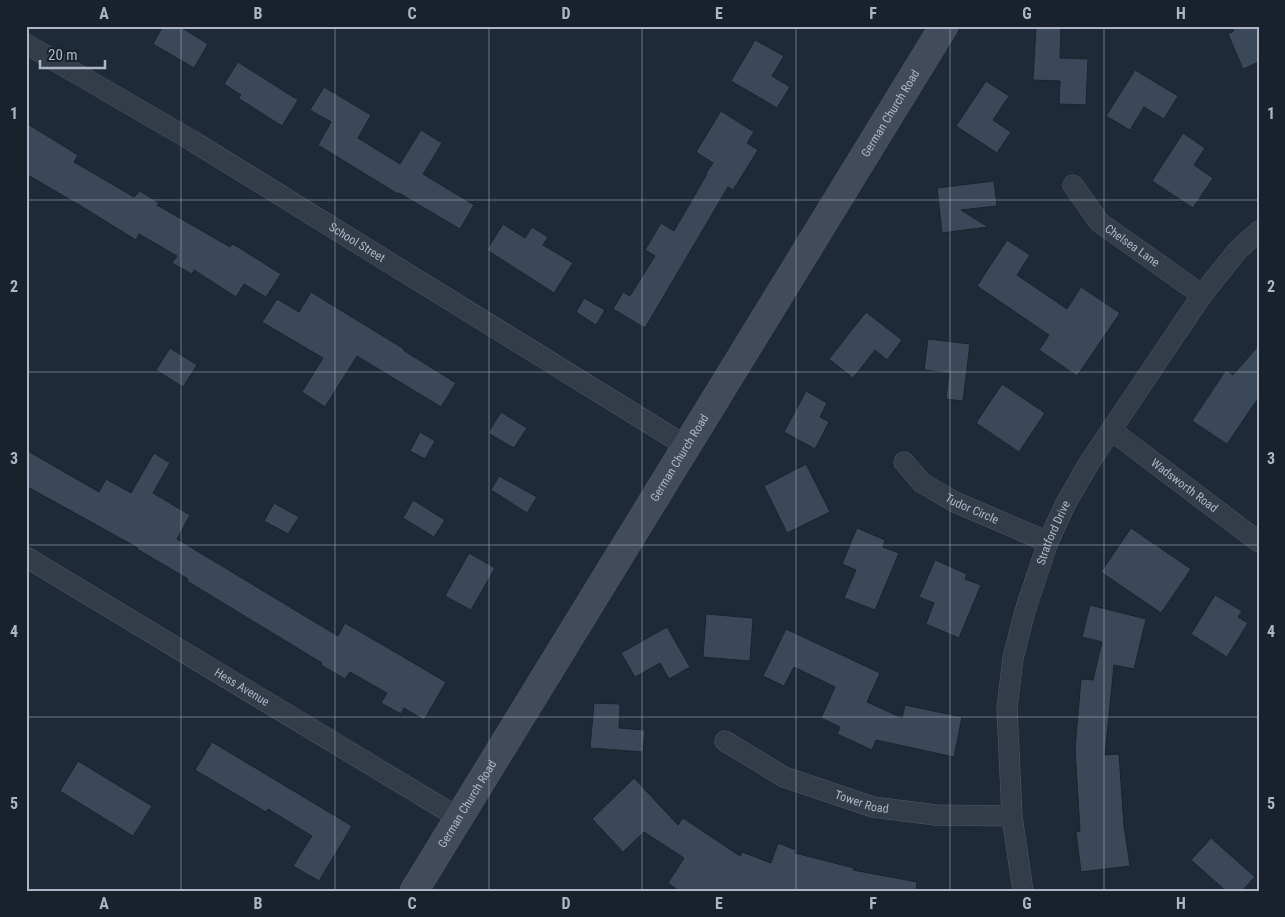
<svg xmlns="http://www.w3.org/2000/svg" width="1285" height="917" font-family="'Roboto Condensed',sans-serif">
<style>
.building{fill:#3b4859;stroke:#1b232f}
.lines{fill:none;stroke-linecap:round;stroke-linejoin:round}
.street-casing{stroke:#505967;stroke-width:21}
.secondary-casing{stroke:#505967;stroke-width:29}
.street{stroke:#333c49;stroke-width:20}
.secondary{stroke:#414b5c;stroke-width:28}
.grid{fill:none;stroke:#adb6c6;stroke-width:1;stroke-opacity:0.55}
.labels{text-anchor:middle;stroke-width:4.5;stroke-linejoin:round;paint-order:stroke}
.street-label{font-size:12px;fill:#adb6c6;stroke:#19212d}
.neatline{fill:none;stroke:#adb6c6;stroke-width:2}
.grid-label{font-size:16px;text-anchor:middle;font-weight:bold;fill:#adb6c6}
</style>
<rect width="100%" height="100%" fill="#1f2a38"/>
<g class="building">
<path d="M 163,26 L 179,26 L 208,44 L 194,68 L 153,44 Z"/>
<path d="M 1231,26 L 1259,26 L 1259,62 L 1243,69 L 1228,34 L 1234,31 Z"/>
<path d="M 1036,27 L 1061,28 L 1060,58 L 1088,59 L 1086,105 L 1059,104 L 1060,81 L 1033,80 Z"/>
<path d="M 755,40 L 784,56 L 772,76 L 790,87 L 777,108 L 731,81 Z"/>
<path d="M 238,62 L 298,100 L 282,126 L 238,98 L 241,95 L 224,84 Z"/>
<path d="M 1135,70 L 1178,96 L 1164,119 L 1144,107 L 1130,130 L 1106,116 Z"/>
<path d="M 986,81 L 1009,96 L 993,120 L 1011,132 L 997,153 L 956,126 Z"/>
<path d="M 324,87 L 371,115 L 358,138 L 400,164 L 421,130 L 442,143 L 423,174 L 474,205 L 460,229 L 399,193 L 398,194 L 318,145 L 331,122 L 310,110 Z"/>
<path d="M 721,111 L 754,132 L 747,143 L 758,150 L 733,190 L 728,187 L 645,328 L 613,309 L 623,292 L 630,296 L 655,256 L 645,250 L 661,223 L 674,231 L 707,174 L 706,173 L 713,163 L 696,152 Z"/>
<path d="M 26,123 L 78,155 L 74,162 L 134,197 L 140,191 L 159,203 L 157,205 L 230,247 L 233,244 L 281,274 L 266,297 L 244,284 L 236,297 L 194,270 L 192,274 L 172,263 L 177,256 L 139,234 L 136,240 L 76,203 L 26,174 Z"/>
<path d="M 1183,133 L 1205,148 L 1194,165 L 1213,178 L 1193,208 L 1152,181 Z"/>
<path d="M 994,181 L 997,206 L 961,210 L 988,227 L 942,233 L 937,188 Z"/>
<path d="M 503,224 L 525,238 L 532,227 L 548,237 L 543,245 L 573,263 L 554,293 L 487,250 Z"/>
<path d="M 1007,240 L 1030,255 L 1017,275 L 1067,309 L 1081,287 L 1120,313 L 1077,376 L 1039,350 L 1049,335 L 977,286 Z"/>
<path d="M 311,292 L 404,349 L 403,350 L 456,383 L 441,407 L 357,356 L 325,407 L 302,392 L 323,358 L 262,322 L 277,299 L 299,312 Z"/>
<path d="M 584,298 L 605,310 L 596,325 L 576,312 Z"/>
<path d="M 866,312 L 902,340 L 887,360 L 875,350 L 853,378 L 829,359 Z"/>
<path d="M 928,339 L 970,344 L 963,401 L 946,399 L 949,373 L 924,370 Z"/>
<path d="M 1259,345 L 1259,397 L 1227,444 L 1192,421 L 1226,370 L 1233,375 Z"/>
<path d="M 170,348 L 197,365 L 183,387 L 156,370 Z"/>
<path d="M 1002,384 L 1045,413 L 1019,452 L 976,423 Z"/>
<path d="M 806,391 L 827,403 L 820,417 L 829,422 L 815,449 L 784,432 Z"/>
<path d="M 501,412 L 527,428 L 514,448 L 488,433 Z"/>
<path d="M 420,432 L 435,441 L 425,459 L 410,451 Z"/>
<path d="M 26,450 L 99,492 L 106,479 L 131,493 L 154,453 L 170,463 L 153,493 L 190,515 L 177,539 L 338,636 L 345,623 L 446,682 L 424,720 L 404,708 L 401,714 L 381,703 L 387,693 L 350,672 L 345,679 L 321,665 L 322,663 L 187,581 L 188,579 L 137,549 L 138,548 L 26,486 Z"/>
<path d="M 806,464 L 830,512 L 787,533 L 764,486 Z"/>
<path d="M 499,476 L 537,497 L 527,513 L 491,490 Z"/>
<path d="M 413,500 L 445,520 L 434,537 L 403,518 Z"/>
<path d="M 274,503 L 299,517 L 288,534 L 264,521 Z"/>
<path d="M 857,528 L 885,540 L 883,547 L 899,553 L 875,610 L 844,598 L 856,570 L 842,564 Z"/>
<path d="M 1131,528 L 1191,569 L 1161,613 L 1101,572 Z"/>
<path d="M 469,553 L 495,568 L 471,610 L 445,596 Z"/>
<path d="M 935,560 L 967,574 L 965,579 L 981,585 L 959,638 L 926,624 L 934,603 L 919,597 Z"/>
<path d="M 1215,595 L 1242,611 L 1238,617 L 1248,623 L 1227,657 L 1191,634 Z"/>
<path d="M 1090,605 L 1146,619 L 1134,669 L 1114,665 L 1105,755 L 1119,754 L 1124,826 L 1130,866 L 1081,872 L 1076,832 L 1080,831 L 1075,749 L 1081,679 L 1093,680 L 1102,642 L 1082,637 Z"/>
<path d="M 706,614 L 753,618 L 750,661 L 703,657 Z"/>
<path d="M 667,627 L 690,667 L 669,679 L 660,663 L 635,677 L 621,653 Z"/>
<path d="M 786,629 L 880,673 L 867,702 L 902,718 L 905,705 L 962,717 L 954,757 L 876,740 L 872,750 L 837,734 L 840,727 L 821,718 L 835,687 L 794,667 L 784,686 L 763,676 Z"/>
<path d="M 594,703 L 620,704 L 619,728 L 645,730 L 643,752 L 590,748 Z"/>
<path d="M 212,742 L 352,826 L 319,881 L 293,866 L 312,836 L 268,809 L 266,812 L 195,770 Z"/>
<path d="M 78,761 L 152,806 L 133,836 L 60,791 Z"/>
<path d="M 634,778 L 678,825 L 683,818 L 740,856 L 742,852 L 771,863 L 778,843 L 796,850 L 795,853 L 854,868 L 853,870 L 917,882 L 916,891 L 679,891 L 668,883 L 684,858 L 644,832 L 623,852 L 592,819 Z"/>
<path d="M 1211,838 L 1255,877 L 1242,891 L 1226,891 L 1191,860 Z"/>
</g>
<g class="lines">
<g class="street-casing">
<g id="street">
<path id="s1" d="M 26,44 L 191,140 L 686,446"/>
<path id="s2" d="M 1073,185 L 1099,222 L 1202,295"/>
<path id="s3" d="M 1111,430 L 1259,542"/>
<path id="s4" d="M 904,462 L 922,483 L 955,502 L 1048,542"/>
<path id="s5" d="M 26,557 L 459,818"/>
<path id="s6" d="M 725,741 L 784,777 L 873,807 L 936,815 L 1012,816"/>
<path id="s7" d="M 1023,891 L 1012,816 L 1007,708 L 1013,658 L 1025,611 L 1048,542 L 1065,505 L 1089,463 L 1202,295 L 1238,250 L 1259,231"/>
</g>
</g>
<g class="secondary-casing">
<g id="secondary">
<path id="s8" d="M 414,891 L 944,26"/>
</g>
</g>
<use href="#street" class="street"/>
<use href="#secondary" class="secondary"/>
</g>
<path class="grid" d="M 181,26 L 181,891M 335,26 L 335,891M 489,26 L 489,891M 642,26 L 642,891M 796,26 L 796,891M 950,26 L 950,891M 1104,26 L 1104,891M 26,200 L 1259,200M 26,372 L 1259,372M 26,545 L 1259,545M 26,717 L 1259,717"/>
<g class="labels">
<g class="street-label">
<text dy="4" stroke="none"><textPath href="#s8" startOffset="912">German Church Road</textPath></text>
<text dy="4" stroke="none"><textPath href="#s1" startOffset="386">School Street</textPath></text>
<text dy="4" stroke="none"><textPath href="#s2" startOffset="86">Chelsea Lane</textPath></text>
<text dy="4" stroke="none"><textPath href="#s8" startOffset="508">German Church Road</textPath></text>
<text dy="4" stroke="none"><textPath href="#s3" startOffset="92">Wadsworth Road</textPath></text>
<text dy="4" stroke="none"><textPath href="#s4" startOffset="84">Tudor Circle</textPath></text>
<text dy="4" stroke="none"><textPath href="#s7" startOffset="366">Stratford Drive</textPath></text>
<text dy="4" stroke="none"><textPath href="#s5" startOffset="252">Hess Avenue</textPath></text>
<text dy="4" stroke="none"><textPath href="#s6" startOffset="151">Tower Road</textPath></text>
<text dy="4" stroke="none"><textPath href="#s8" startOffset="102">German Church Road</textPath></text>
</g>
</g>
<rect width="1285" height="917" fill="none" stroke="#19212d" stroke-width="55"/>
<path d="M40 60v8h65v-8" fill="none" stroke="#adb6c6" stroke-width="2.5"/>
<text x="48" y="60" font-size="15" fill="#adb6c6" stroke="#19212d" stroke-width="4" paint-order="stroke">20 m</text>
<rect x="28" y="28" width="1230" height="862" class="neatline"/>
<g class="grid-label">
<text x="104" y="19">A</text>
<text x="258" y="19">B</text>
<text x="412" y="19">C</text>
<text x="566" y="19">D</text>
<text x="719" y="19">E</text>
<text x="873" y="19">F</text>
<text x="1027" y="19">G</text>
<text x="1181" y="19">H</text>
<text x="14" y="119">1</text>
<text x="1271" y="119">1</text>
<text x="14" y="292">2</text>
<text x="1271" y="292">2</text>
<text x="14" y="464">3</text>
<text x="1271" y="464">3</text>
<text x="14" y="637">4</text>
<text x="1271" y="637">4</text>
<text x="14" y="809">5</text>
<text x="1271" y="809">5</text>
<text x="104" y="909">A</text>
<text x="258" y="909">B</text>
<text x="412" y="909">C</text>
<text x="566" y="909">D</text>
<text x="719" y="909">E</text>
<text x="873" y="909">F</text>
<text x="1027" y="909">G</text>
<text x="1181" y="909">H</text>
</g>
</svg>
